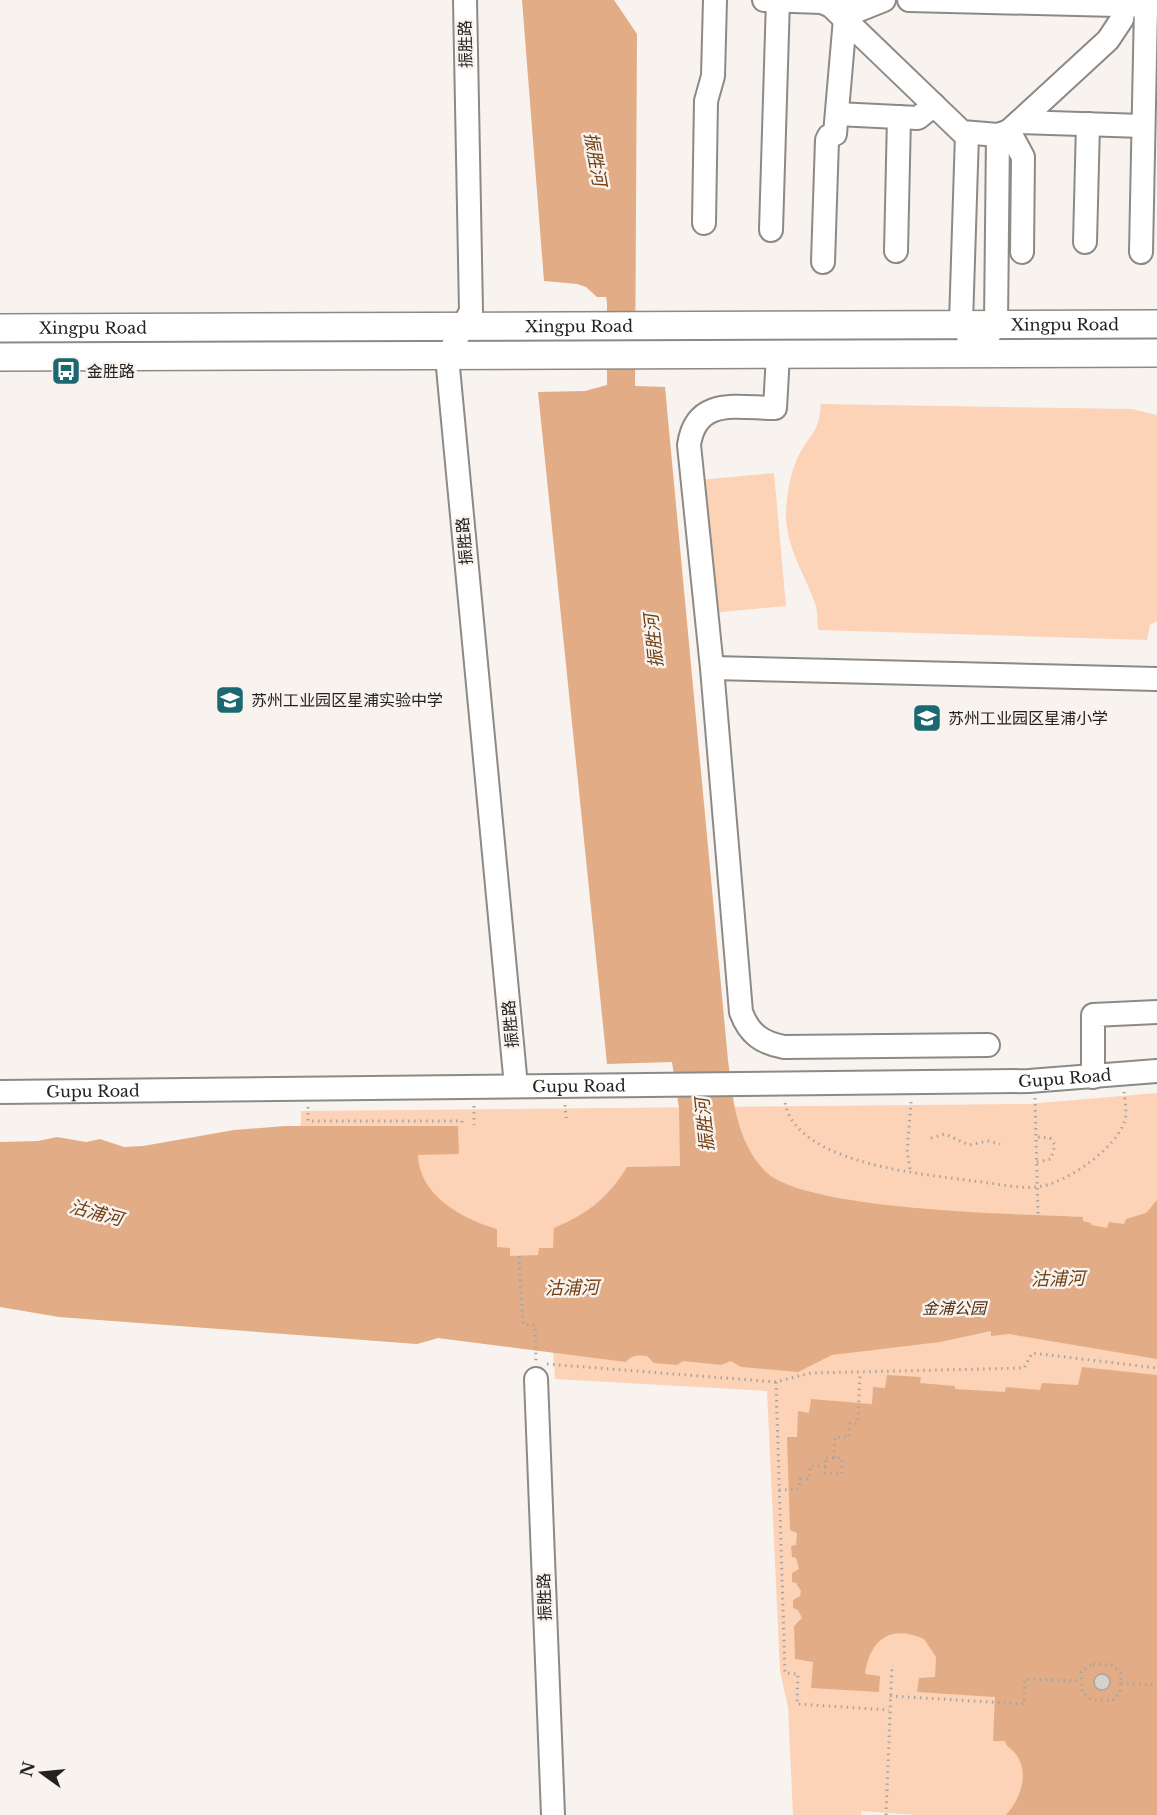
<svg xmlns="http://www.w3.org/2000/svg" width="1157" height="1815" font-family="'Libre Baskerville','Noto Sans SC',serif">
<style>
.green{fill:#fcd3b6}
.water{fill:#e2ad86}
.building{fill:#d7d2ce;stroke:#a8a39f;stroke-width:1.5}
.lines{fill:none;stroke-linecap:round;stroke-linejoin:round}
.minor-casing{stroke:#8d8985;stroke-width:26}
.major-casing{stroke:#8d8985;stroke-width:30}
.path{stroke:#a8a4a1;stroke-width:3;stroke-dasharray:1.5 4.5;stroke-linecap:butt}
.minor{stroke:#fff;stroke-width:22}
.major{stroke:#fff;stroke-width:27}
.labels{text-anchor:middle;stroke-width:5;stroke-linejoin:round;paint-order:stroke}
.street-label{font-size:16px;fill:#242220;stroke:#f8f3ef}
.poi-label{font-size:16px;fill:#242220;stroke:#f8f3ef;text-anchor:start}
.park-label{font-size:16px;font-style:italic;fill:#522f12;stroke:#f8f3ef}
.water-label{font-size:18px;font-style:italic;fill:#6f3e12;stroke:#f8f3ef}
</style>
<rect width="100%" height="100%" fill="#f8f3ef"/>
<g class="green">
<path d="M 821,404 L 1132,409 L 1157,415 L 1157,621 L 1150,625 L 1147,640 L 818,630 C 817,622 818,611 815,603 C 804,572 785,546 786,511 C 787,493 791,469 800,453 C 813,430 818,434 821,404 Z"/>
<path d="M 774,473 L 786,606 L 711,613 L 699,480 Z"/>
<path d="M 1157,1093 L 1157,1815 L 917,1815 L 861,1811 L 861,1815 L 793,1815 L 788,1707 L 780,1671 L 767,1391 L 555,1379 L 553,1351 L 438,1338 L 417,1344 L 298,1334 L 301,1111 L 1027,1104 Z"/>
</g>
<g class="water">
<path d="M 522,0 L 614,0 L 637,34 L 635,386 L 665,387 L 728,1060 C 733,1100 736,1140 765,1171 C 803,1211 1022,1214 1083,1217 L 1083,1221 L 1091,1223 L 1091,1225 L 1107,1228 L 1109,1222 L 1124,1224 L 1126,1219 L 1146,1213 L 1157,1200 L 1157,1359 L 1009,1334 L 991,1336 L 991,1331 L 940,1342 L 832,1355 L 798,1372 L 741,1367 L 731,1361 L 721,1365 L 683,1361 L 677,1365 L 654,1363 L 647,1356 C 638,1355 632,1355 626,1362 L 438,1338 L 417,1344 L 59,1317 L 0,1307 L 0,1142 L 38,1141 L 57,1137 L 86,1142 L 100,1139 L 124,1147 L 143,1146 L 234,1130 L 285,1126 L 458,1126 L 459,1154 L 418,1155 C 419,1196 463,1219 497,1229 L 497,1247 L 510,1248 L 510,1256 L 538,1255 L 539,1248 L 553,1248 L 554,1228 C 587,1214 608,1198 627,1167 L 680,1166 L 679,1108 L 672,1062 L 607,1064 L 538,392 L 585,391 L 607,385 L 607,303 L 606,297 L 597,297 L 586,287 L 577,284 L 544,281 Z"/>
<path d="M 1082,1367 L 1157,1375 L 1157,1815 L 1006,1815 C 1021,1798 1031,1772 1014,1752 C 1010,1747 1007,1748 1005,1741 L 993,1741 L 995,1697 L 917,1692 L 919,1678 L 935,1677 L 936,1657 L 924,1639 C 890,1624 870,1640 865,1674 L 880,1676 L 879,1692 L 811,1688 L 813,1662 L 795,1659 L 794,1626 L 802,1618 L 798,1610 L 793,1608 L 793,1600 L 800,1596 L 801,1591 L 796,1583 L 792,1582 L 792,1573 L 799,1569 L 796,1558 L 792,1557 L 791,1546 L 796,1545 L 797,1533 L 790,1530 L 787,1437 L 797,1437 L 798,1411 L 809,1413 L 811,1399 L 872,1404 L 873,1387 L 885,1388 L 887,1375 L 921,1377 L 920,1383 L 955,1386 L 955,1389 L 1005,1392 L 1006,1387 L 1040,1390 L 1042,1383 L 1078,1385 Z"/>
</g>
<circle class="building" cx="1102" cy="1682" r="8"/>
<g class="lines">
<g class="minor-casing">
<g id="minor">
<path d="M 465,0 L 471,311 L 447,357 L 516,1086"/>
<path d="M 764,0 L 822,2 L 831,6 L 962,132 L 998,135 L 1009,131 L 1019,122 L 1108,40 L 1122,19 L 1125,0"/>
<path d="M 909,0 L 1157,6"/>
<path d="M 844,16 L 884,0"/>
<path d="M 837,114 L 918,118 L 934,105"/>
<path d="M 1019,122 L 1143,126"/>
<path d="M 1009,131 L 1023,157 L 1022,252"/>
<path d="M 967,134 L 961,323 L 978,353 L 996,323 L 998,135"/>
<path d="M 704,223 L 706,101 L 713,76 L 715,0"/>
<path d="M 771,230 L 778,0"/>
<path d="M 1085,242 L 1088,124"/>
<path d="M 896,251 L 899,117"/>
<path d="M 1141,252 L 1146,6"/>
<path d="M 823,262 L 827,140 L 829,136 L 835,134 L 846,7"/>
<path d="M 778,355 L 775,408 C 738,408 696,396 689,445 L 712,668 L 741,1012 C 749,1034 762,1043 784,1047 L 988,1045"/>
<path d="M 712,668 L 1157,679"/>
<path d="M 1093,1077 L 1093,1015 L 1157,1012"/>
<path id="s1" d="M 0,1092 L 1029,1081 L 1157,1071"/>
<path d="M 536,1379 L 553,1815"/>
</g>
</g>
<g class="major-casing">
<g id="major">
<path id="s2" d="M 0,328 L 1157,324"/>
<path d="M 0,357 L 1157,353"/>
</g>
</g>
<g class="path">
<path d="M 1035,1098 L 1038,1214"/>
<path d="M 785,1103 C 797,1164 923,1174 973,1181 C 994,1183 1017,1189 1037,1187 C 1066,1184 1117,1148 1125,1120 C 1127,1111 1125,1101 1124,1092"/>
<path d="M 565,1105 L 566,1118"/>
<path d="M 474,1106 L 474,1125"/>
<path d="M 308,1107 L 308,1121 L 462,1121 L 462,1125"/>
<path d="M 931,1138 L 945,1134 L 969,1145 L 988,1141 L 1000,1144"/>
<path d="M 1037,1162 L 1051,1159 L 1055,1145 L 1050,1138 L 1037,1137"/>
<path d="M 910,1169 L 907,1152 L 911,1102"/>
<path d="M 519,1256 L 523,1324 L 535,1325 L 536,1362"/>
<path d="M 547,1364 L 776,1382 L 811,1373 L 1024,1368 L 1032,1353 L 1157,1368"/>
<path d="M 776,1382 L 785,1673 L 798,1674 L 797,1704 L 889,1710"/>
<path d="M 826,1458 L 842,1458 L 842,1474 L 825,1473 Z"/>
<path d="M 834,1458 L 835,1437 L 849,1437 L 850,1423 L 858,1423 L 860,1372"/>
<path d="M 779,1490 L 799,1489 L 800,1479 L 809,1479 L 810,1466 L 825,1466"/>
<path d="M 1093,1664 L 1112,1665 L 1121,1673 L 1120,1693 L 1112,1701 L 1092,1700 L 1082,1692 L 1081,1672 Z"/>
<path d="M 1121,1683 L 1157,1685"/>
<path d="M 890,1696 L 1024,1704 L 1025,1679 L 1081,1681"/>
<path d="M 886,1815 L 892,1665"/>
</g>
<use href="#minor" class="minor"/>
<use href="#major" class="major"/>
</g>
<defs>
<g id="bus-square" transform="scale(1.5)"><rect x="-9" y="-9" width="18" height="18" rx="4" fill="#1c6871" stroke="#f8f3ef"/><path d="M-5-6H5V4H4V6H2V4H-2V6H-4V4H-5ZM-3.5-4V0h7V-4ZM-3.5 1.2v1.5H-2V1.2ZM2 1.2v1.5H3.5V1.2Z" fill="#fff"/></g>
<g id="school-square" transform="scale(1.5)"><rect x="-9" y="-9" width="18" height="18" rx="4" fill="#1c6871" stroke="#f8f3ef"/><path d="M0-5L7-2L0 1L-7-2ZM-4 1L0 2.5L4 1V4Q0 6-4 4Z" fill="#fff"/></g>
</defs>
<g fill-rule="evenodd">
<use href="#bus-square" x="66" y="371"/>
<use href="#school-square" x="230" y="700"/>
<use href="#school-square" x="927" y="718"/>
</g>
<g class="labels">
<g class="street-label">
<text transform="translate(465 44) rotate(-91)" y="6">振胜路</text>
<text dy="6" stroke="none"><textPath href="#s2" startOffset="1065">Xingpu Road</textPath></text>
<text dy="6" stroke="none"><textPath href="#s2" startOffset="579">Xingpu Road</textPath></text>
<text dy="6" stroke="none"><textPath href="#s2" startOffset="93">Xingpu Road</textPath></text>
<text transform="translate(464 541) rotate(-95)" y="6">振胜路</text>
<text transform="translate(510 1024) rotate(-95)" y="6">振胜路</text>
<text dy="6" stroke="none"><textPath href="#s1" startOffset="1065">Gupu Road</textPath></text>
<text dy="6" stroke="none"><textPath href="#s1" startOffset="579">Gupu Road</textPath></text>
<text dy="6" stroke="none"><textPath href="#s1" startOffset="93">Gupu Road</textPath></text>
<text transform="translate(544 1597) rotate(-92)" y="6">振胜路</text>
</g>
<g class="poi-label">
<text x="87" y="377">金胜路</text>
<text x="251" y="706">苏州工业园区星浦实验中学</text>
<text x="948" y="724">苏州工业园区星浦小学</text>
</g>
<g class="park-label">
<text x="954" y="1314">金浦公园</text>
</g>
<g class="water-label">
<text transform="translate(595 159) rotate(80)" y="6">振胜河</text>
<text transform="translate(654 641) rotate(-96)" y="6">振胜河</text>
<text transform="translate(705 1125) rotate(-96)" y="6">振胜河</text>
<text transform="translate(96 1213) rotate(15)" y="6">沽浦河</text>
<text transform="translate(1058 1279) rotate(-1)" y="6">沽浦河</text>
<text transform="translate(572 1288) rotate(-1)" y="6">沽浦河</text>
</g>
</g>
<g transform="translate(42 1773) rotate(285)" stroke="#f8f3ef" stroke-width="4.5" paint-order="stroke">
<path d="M0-4.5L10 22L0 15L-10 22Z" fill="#242220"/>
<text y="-9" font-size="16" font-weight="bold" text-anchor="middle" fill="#242220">N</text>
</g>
</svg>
